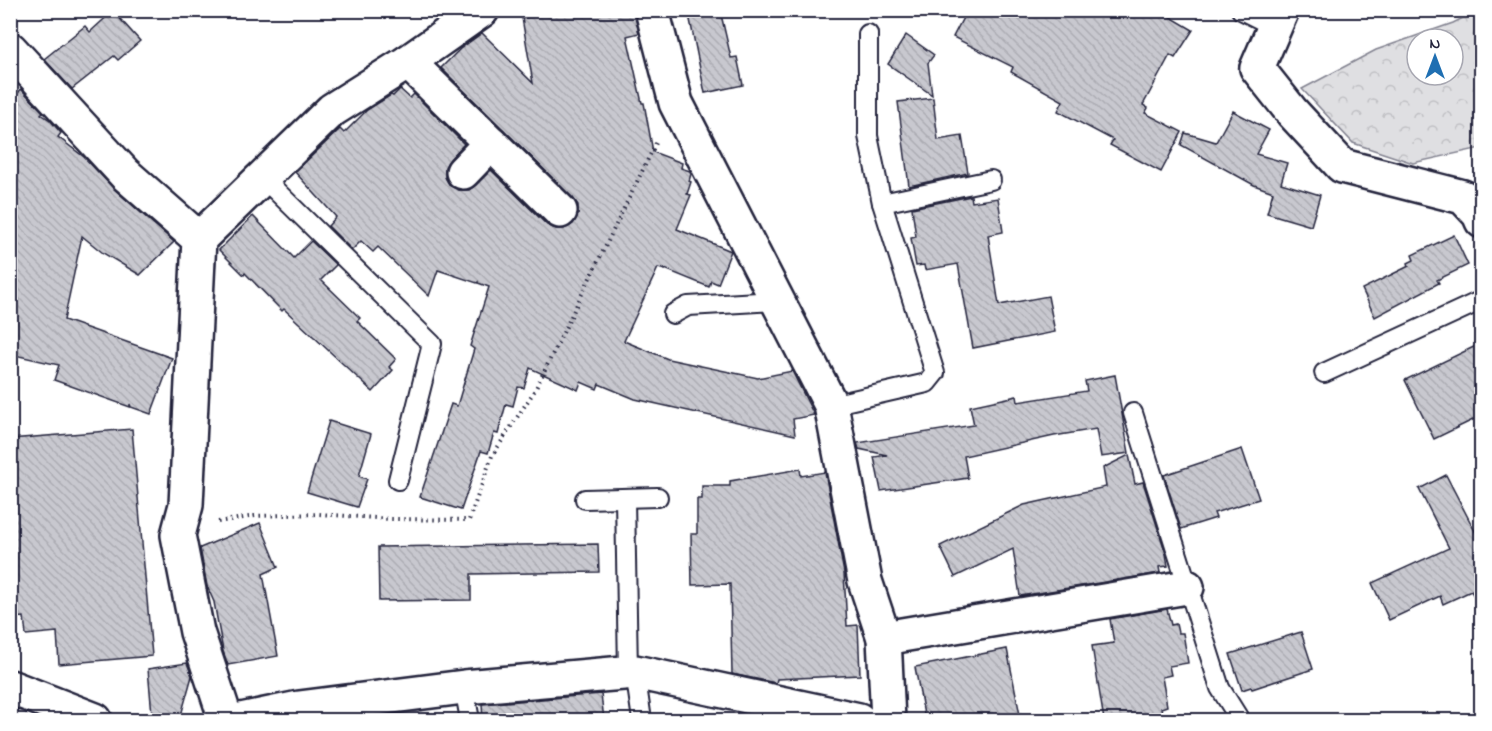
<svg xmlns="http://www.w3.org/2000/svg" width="1492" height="731" font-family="'Indie Flower',sans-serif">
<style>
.forest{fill:url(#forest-crowns);stroke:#80808e;stroke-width:1.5;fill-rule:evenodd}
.building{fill:url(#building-back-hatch);stroke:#22223b;stroke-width:1.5}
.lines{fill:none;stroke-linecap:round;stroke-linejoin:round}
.service-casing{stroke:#22223b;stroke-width:22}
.minor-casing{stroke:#22223b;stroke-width:38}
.path{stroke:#22223b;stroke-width:4;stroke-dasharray:1.5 4.5;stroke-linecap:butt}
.service{stroke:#fff;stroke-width:18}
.minor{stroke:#fff;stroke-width:33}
</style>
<defs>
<pattern id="forest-crowns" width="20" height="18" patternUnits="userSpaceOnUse" patternTransform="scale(1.5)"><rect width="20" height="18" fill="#dfdfe2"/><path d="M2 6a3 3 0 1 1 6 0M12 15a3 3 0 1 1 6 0" fill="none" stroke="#bfbfc3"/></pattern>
<pattern id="building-back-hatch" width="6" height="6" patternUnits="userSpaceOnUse" patternTransform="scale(1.5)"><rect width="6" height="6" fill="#c8c8cf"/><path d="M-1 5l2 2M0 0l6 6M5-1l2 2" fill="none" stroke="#acacb3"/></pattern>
</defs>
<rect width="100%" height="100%" fill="#fff"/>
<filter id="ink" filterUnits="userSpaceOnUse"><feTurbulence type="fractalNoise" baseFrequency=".0167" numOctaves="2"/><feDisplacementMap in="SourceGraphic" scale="12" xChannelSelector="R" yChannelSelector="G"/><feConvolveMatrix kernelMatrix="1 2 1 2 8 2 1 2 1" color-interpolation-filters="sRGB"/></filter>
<g filter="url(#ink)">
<path class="forest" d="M 1477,11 L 1482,11 L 1481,148 L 1413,163 L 1353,143 L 1302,89 L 1376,50 L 1453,23 ZM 1417,39 L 1453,39 L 1453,75 L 1417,75 Z"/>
<g class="building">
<path d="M 529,10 L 634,10 L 639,33 L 627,36 L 642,103 L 644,103 L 653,152 L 682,163 L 681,168 L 690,171 L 691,174 L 689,181 L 691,182 L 687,194 L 691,195 L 677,229 L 731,251 L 718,284 L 711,281 L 709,287 L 665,269 L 665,270 L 658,268 L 624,341 L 668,359 L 758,378 L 792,371 L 814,415 L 793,419 L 795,435 L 635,399 L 599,384 L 597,389 L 581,382 L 578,390 L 530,368 L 524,388 L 518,387 L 513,406 L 506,404 L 498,434 L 494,433 L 488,453 L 481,451 L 461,510 L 420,497 L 451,404 L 457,406 L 474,349 L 470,346 L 489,287 L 478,283 L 478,282 L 477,283 L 438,270 L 429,296 L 378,247 L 373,252 L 361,241 L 352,250 L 328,226 L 336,217 L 295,172 L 340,129 L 344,133 L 367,110 L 391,95 L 393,96 L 400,89 L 410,98 L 414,94 L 464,144 L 450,159 L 445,167 L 445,177 L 450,186 L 459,190 L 469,190 L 476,185 L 491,170 L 547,225 L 556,229 L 564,229 L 573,224 L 578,215 L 578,205 L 573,198 L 441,68 L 460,49 L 482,33 L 533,83 L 522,18 L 530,17 Z"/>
<path d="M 688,10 L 720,10 L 731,58 L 737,57 L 743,85 L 705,93 Z"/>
<path d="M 967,10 L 1159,10 L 1193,30 L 1175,58 L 1170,55 L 1143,105 L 1148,108 L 1145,113 L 1182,132 L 1161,172 L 1110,145 L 1113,140 L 1058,111 L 1063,101 L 1011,72 L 1013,67 L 953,37 Z"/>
<path d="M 113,11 L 140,41 L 118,60 L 114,56 L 72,89 L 44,59 L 85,26 L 90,32 Z"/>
<path d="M 906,35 L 934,55 L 928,63 L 932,95 L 888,64 Z"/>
<path d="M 21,89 L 43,112 L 41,114 L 50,120 L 61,133 L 58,137 L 84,157 L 113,188 L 174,242 L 140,275 L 103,253 L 82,236 L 64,320 L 172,358 L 151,414 L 131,407 L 130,404 L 130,407 L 54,380 L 59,365 L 10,354 L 10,91 L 16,96 Z"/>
<path d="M 933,98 L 938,140 L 962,136 L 968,173 L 909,186 L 898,102 Z"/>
<path d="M 1233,111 L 1269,130 L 1256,154 L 1287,163 L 1281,183 L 1320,195 L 1311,226 L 1267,213 L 1273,192 L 1254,185 L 1181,145 L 1185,133 L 1216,142 Z"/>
<path d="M 971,196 L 972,202 L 998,198 L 1003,232 L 988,235 L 999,305 L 1048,296 L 1055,332 L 973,348 L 958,264 L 925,270 L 924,265 L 916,266 L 911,238 L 916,237 L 912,208 Z"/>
<path d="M 253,216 L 294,258 L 311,241 L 336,265 L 321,280 L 360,318 L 357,321 L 396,359 L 389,367 L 393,370 L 373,392 L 284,309 L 282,311 L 245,273 L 244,275 L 219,250 Z"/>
<path d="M 1454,235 L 1468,265 L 1437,280 L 1439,283 L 1375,317 L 1362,289 L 1409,266 L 1408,263 L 1414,260 L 1412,255 Z"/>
<path d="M 1482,343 L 1481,416 L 1434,439 L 1405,380 Z"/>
<path d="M 1115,375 L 1129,453 L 1101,457 L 1096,429 L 1054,436 L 964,456 L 968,478 L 881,491 L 874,457 L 887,455 L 859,449 L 857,443 L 974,425 L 970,406 L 1017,396 L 1018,402 L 1087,391 L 1085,381 Z"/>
<path d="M 329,421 L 371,434 L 359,476 L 367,479 L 357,507 L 307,492 Z"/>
<path d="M 132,429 L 152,656 L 59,664 L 57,632 L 26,635 L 24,617 L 10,618 L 10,439 Z"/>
<path d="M 1242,449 L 1259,499 L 1214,513 L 1216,518 L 1181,529 L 1164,475 Z"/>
<path d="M 1129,455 L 1135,484 L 1143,482 L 1166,554 L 1168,566 L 1159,567 L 1160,573 L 1020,596 L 1013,549 L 955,577 L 940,546 L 1024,505 L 1106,487 L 1103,468 Z"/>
<path d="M 800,469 L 801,476 L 825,472 L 844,573 L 847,626 L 858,625 L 860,675 L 777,679 L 776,683 L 732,674 L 730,584 L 692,585 L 691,534 L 697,534 L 697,499 L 702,499 L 702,486 L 730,486 L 730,481 Z"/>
<path d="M 1446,475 L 1477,535 L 1482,532 L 1482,611 L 1471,591 L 1443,604 L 1440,596 L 1389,620 L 1372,583 L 1449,548 L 1419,489 Z"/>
<path d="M 260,523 L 278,567 L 263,574 L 278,656 L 228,665 L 223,651 L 214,602 L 207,586 L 200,548 Z"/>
<path d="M 598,544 L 599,572 L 471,574 L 471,600 L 379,601 L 378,547 Z"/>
<path d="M 1167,609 L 1171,625 L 1176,624 L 1178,633 L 1183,633 L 1188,663 L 1169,666 L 1171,675 L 1162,677 L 1167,706 L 1161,708 L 1163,716 L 1137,720 L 1104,720 L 1092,646 L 1114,643 L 1110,619 Z"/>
<path d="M 1301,632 L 1313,669 L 1252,689 L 1251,687 L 1242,690 L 1230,654 Z"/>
<path d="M 1007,649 L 1021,720 L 925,720 L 915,667 Z"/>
<path d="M 187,663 L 192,676 L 180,719 L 152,714 L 148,669 Z"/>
<path d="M 601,694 L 604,720 L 483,720 L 482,704 Z"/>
</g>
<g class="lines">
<g class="service-casing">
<g id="service">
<path d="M 1241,10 L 1275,27"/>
<path d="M 262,177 L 432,344 L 398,480"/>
<path d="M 882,203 L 991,180"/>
<path d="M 673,314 L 688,306 L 777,301"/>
<path d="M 1324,373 L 1482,300"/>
<path d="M 831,405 L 927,383 L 935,373 L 882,203 L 868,136 L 868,34"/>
<path d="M 1133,413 L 1220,688 L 1240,720"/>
<path d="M 625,498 L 628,672"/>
<path d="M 585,499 L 658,497"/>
<path d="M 635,672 L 642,720"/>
<path d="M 464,687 L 470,720"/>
</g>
</g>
<g class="minor-casing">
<g id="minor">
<path d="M 652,10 L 676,103 L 831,405 L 865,581 L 884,638 L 888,720"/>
<path d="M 1282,10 L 1257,68 L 1292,112 L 1342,166 L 1463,197 L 1479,214 L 1482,221"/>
<path d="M 10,49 L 125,174 L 199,239 L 186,505 L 178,535 L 197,632 L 226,720"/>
<path d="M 408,62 L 560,211"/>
<path d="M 463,172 L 491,143"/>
<path d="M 199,239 L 332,110 L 408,62 L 482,10"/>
<path d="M 884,638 L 1187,587"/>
<path d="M 10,687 L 95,720"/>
<path d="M 241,720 L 299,708 L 464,687 L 635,672 L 859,720"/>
</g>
</g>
<path class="path" d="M 218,522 L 255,516 L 319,514 L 390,519 L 469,520 L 492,456 L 535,390 L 656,143"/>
<use href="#service" class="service"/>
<use href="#minor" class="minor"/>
</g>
</g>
<rect width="1492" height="731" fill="none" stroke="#fff" stroke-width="36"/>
<rect x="18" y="18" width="1456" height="695" fill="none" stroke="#22223b" stroke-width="2" filter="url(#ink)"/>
<g transform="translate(1435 57)"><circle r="28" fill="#ffffff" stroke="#a7a7b1" stroke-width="1.5"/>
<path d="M0-4.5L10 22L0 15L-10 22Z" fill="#1f6fb2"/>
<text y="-9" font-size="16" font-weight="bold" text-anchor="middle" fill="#22223b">N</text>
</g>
</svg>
